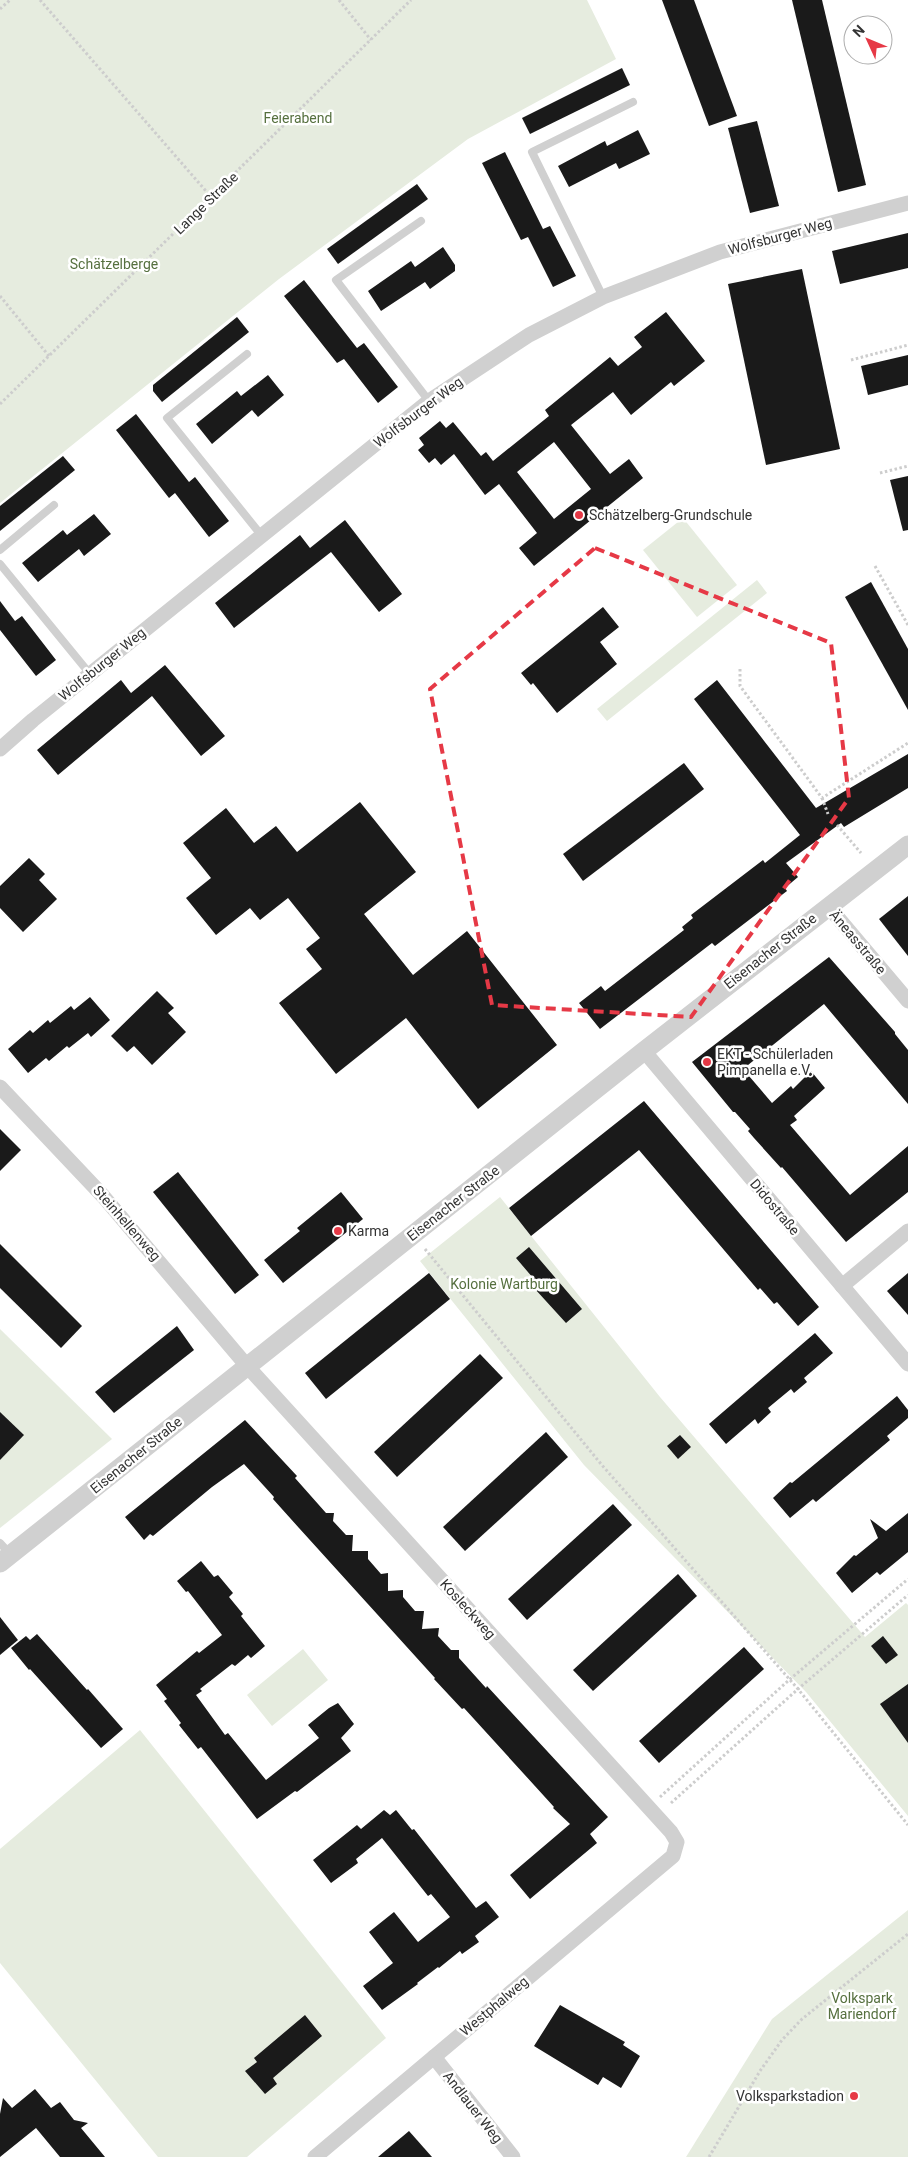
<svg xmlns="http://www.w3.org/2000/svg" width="908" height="2157" font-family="Roboto,sans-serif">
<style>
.green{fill:#e6ecdf}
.building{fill:#1a1a1a;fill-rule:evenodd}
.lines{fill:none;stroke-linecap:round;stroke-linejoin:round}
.path{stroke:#cdcdcd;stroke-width:3;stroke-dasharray:2.5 2.5;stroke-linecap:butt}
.service{stroke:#d0d0d0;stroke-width:8}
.minor{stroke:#d0d0d0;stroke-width:15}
.tertiary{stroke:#d0d0d0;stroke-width:19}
.marked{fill:none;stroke:#e63946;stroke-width:4;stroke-dasharray:10 6;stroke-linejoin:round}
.poi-dot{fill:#e63946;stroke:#fff;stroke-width:2}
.labels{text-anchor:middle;stroke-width:5;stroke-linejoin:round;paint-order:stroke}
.park-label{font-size:14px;fill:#56703f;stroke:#fff}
.street-label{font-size:14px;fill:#333;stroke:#fff}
.poi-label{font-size:14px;fill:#333;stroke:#fff;text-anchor:start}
</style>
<rect width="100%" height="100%" fill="#fff"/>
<g class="green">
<path d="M 0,0 L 587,0 L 616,59 L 468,139 L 279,279 L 0,503 Z"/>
<path d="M 683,518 L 737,585 L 697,617 L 643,550 Z"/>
<path d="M 757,580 L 767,593 L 607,721 L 597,709 Z"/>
<path d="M 500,1197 L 660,1397 L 865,1637 L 906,1603 L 908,1605 L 908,1816 L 806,1692 L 584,1465 L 420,1261 Z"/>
<path d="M 0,1329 L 112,1439 L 0,1528 Z"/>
<path d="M 303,1649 L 328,1680 L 272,1726 L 247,1695 Z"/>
<path d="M 140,1730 L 386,2038 L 247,2157 L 158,2157 L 0,1963 L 0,1849 Z"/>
<path d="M 908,1910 L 908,2157 L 686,2157 L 772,2019 Z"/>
</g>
<g class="building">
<path d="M 662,0 L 694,0 L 737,116 L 709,126 Z"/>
<path d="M 792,0 L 822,0 L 866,185 L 838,192 Z"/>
<path d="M 622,68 L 630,85 L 530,134 L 522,118 Z"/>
<path d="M 757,121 L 779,206 L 750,213 L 728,128 Z"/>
<path d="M 638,130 L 650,154 L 619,169 L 616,163 L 569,187 L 558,166 L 605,141 L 607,146 Z"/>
<path d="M 505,152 L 543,229 L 550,226 L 576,276 L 553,287 L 528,237 L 521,240 L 482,163 Z"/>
<path d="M 417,184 L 428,199 L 338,264 L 327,249 Z"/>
<path d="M 908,233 L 908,268 L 840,284 L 832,251 Z"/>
<path d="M 443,247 L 455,265 L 455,271 L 430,289 L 425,282 L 381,311 L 368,291 L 411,261 L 415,267 Z"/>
<path d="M 802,269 L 840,449 L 766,465 L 728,284 Z"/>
<path d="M 304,280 L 357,348 L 364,343 L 398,387 L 378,403 L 344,359 L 337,363 L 284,296 Z"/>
<path d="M 666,312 L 705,361 L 674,386 L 671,382 L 631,415 L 613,392 L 571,425 L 610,474 L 629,459 L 643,478 L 534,566 L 519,548 L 537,533 L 499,484 L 485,495 L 454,454 L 441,465 L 435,458 L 429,463 L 418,450 L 424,445 L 419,438 L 440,421 L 446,428 L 453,422 L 481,456 L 486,452 L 493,461 L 549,416 L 545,410 L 610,357 L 618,366 L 642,347 L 634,337 ZM 554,442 L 591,489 L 554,519 L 517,472 Z"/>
<path d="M 237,317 L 249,332 L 162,402 L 153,391 L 153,385 Z"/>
<path d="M 908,355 L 908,385 L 868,395 L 861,366 Z"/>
<path d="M 268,375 L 284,395 L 258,417 L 252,410 L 212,444 L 196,424 L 237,391 L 241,396 Z"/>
<path d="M 136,414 L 189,482 L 195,477 L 229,521 L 209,537 L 175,493 L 169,498 L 116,430 Z"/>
<path d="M 63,456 L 75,470 L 0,531 L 0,506 Z"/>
<path d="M 908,476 L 908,530 L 903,531 L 890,480 Z"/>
<path d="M 94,514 L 111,534 L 84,556 L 79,549 L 38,582 L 22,563 L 63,530 L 67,535 Z"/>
<path d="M 345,520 L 402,594 L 379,612 L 331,552 L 234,628 L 215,603 L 300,535 L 310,548 Z"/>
<path d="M 871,582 L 908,649 L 908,710 L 845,597 Z"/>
<path d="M 0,601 L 15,621 L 22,616 L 56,660 L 36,676 L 0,630 Z"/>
<path d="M 603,607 L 619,627 L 600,642 L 617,664 L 557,713 L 533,683 L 531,685 L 521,673 Z"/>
<path d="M 165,665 L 225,736 L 201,756 L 152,696 L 58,775 L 37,750 L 121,680 L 131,693 Z"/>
<path d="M 717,680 L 816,808 L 908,754 L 908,788 L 844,827 L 841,823 L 786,863 L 798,877 L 785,888 L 787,891 L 715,946 L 712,943 L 600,1029 L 579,1003 L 601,986 L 605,991 L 684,930 L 682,927 L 693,918 L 691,915 L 763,860 L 765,863 L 800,835 L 694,699 Z"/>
<path d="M 684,763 L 704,789 L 583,881 L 563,854 Z"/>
<path d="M 360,802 L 416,872 L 364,914 L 413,975 L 467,931 L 557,1045 L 478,1109 L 406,1018 L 336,1074 L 279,1003 L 322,969 L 306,949 L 320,938 L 288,898 L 260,920 L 250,908 L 216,935 L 186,898 L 211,878 L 183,843 L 226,808 L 254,843 L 276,826 L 297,852 Z"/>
<path d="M 29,858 L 45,874 L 39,880 L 57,899 L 23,932 L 0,908 L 0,886 Z"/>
<path d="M 908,896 L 908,956 L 879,919 Z"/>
<path d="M 829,957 L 895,1032 L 895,1034 L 908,1050 L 908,1104 L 824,1004 L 743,1069 L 772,1103 L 791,1086 L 793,1089 L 811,1071 L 825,1088 L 794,1116 L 797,1120 L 790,1125 L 850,1195 L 908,1146 L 908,1192 L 846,1242 L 782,1167 L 781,1168 L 754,1138 L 748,1131 L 750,1129 L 735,1112 L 733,1112 L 692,1062 Z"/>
<path d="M 157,991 L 174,1008 L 168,1013 L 186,1032 L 152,1065 L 134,1046 L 127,1052 L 111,1036 Z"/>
<path d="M 90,997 L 110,1020 L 91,1037 L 88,1033 L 69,1048 L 67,1046 L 49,1061 L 46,1058 L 28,1073 L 8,1049 L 30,1030 L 33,1033 L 48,1020 L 50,1023 L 71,1006 L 74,1010 Z"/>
<path d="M 644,1101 L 819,1307 L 798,1326 L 777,1302 L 774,1304 L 760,1288 L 758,1290 L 639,1150 L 531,1236 L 509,1208 Z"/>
<path d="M 0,1129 L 21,1150 L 0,1171 Z"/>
<path d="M 178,1172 L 259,1275 L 235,1294 L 153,1192 Z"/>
<path d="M 341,1192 L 363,1219 L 283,1283 L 264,1260 L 300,1231 L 297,1228 Z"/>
<path d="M 0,1244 L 82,1326 L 61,1348 L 0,1288 Z"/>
<path d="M 529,1247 L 582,1309 L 566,1323 L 535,1289 L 539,1285 L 516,1258 Z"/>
<path d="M 429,1273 L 450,1299 L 326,1399 L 305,1373 Z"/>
<path d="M 908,1273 L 908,1315 L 887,1291 Z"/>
<path d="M 177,1326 L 194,1350 L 114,1413 L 95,1392 Z"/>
<path d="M 815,1333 L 833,1353 L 804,1378 L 807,1382 L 794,1393 L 791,1389 L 768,1408 L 771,1412 L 758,1424 L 755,1419 L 726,1444 L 709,1424 Z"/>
<path d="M 480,1354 L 503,1378 L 397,1477 L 374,1452 Z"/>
<path d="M 897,1396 L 908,1410 L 908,1418 L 887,1436 L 890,1440 L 816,1502 L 813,1499 L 790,1518 L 773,1498 L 790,1482 L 792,1483 Z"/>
<path d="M 0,1412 L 24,1435 L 0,1460 Z"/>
<path d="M 245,1420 L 297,1476 L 295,1478 L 326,1513 L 334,1513 L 333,1521 L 346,1535 L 353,1535 L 352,1551 L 368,1551 L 368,1559 L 381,1574 L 388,1573 L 388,1591 L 403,1590 L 403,1597 L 415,1611 L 424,1611 L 422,1629 L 439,1628 L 438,1636 L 451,1650 L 459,1650 L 459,1658 L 486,1688 L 487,1686 L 608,1817 L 590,1834 L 597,1843 L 530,1899 L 510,1875 L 570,1824 L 553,1808 L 554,1807 L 464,1708 L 462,1709 L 434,1679 L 435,1678 L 299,1528 L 273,1499 L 274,1497 L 244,1464 L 212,1487 L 153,1536 L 150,1534 L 144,1540 L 125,1517 Z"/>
<path d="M 546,1432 L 568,1457 L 465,1551 L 443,1527 Z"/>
<path d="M 680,1435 L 691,1447 L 678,1459 L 667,1446 Z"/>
<path d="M 613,1504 L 632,1525 L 527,1620 L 508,1599 Z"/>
<path d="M 908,1513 L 908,1552 L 880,1575 L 877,1572 L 852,1593 L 836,1573 L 854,1555 L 856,1556 L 878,1538 L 870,1519 L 886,1531 Z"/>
<path d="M 201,1561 L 214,1577 L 218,1575 L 233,1593 L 229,1597 L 243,1614 L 241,1616 L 265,1646 L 251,1658 L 248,1655 L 235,1666 L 232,1664 L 200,1689 L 202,1691 L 196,1695 L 225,1735 L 228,1733 L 266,1780 L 319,1738 L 308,1725 L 329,1708 L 338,1703 L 354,1724 L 341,1738 L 351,1751 L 297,1792 L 295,1791 L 257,1819 L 201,1747 L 198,1749 L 179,1725 L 181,1723 L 164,1701 L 167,1699 L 156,1685 L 197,1651 L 199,1653 L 222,1635 L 188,1591 L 186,1592 L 177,1581 Z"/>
<path d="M 678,1574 L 697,1596 L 593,1691 L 573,1670 Z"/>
<path d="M 0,1617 L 18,1640 L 0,1655 Z"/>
<path d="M 37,1634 L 87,1690 L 88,1689 L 123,1729 L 101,1748 L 30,1669 L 29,1670 L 11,1648 L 26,1636 L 30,1640 Z"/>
<path d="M 883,1636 L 898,1655 L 886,1664 L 871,1646 Z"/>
<path d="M 744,1647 L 764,1669 L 659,1763 L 639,1741 Z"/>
<path d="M 908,1684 L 908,1743 L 880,1704 Z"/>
<path d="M 384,1810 L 390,1815 L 396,1810 L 412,1830 L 414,1829 L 476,1908 L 486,1901 L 499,1917 L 475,1936 L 479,1942 L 462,1954 L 460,1951 L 439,1968 L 438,1967 L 417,1983 L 418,1984 L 382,2010 L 363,1986 L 393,1963 L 369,1932 L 394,1912 L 418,1942 L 450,1917 L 431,1894 L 428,1896 L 382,1838 L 356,1859 L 358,1863 L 331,1883 L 313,1860 L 357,1825 L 361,1829 Z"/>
<path d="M 560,2005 L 625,2042 L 623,2045 L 640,2056 L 621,2088 L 603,2077 L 598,2085 L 534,2046 Z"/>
<path d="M 305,2015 L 322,2036 L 273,2078 L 277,2084 L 265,2094 L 245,2071 L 257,2062 L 254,2058 Z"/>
<path d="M 35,2089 L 51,2108 L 60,2102 L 74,2120 L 88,2123 L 81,2128 L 105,2157 L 60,2157 L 36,2128 L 0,2157 L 0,2114 L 3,2098 L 12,2108 Z"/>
<path d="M 409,2131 L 432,2157 L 378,2157 Z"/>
</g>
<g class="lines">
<g class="path">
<path d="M 40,0 L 212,198"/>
<path d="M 339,0 L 371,40"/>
<path d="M 0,9 L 10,0"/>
<path d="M 0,296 L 49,356"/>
<path d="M 851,360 L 908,345"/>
<path d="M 0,404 L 411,0"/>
<path d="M 880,473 L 908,466"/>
<path d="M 875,566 L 908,625"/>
<path d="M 740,669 L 740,686 L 822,798 L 908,743"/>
<path d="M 822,798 L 828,814"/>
<path d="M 837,825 L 861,853"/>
<path d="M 425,1249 L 601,1464 L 798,1689 L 908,1825"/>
<path d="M 660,1797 L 789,1680 L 908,1579"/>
<path d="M 671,1803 L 798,1689 L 908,1595"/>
<path d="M 709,2157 L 760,2071 L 782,2040 L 802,2019 L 908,1934"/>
</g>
<g class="service">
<path d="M 421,221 L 336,280 L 429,401"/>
<path d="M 603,297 L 532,152 L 633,102"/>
<path d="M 247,354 L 167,418 L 262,536"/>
<path d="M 0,550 L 54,505"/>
<path d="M 0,564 L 90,674"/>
<path d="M 0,1543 L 11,1555"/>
</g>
<g class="minor">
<path d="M 0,749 L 33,720 L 429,401 L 529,335 L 603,297 L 720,252 L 908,203"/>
<path d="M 828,906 L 908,1001"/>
<path d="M 644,1051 L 908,1364"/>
<path d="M 0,1087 L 103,1196 L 247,1366 L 671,1832 L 677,1842 L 673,1856 L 315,2157"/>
<path d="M 842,1286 L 908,1231"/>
<path d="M 434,2057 L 513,2157"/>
</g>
<path class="tertiary" d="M 0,1563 L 644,1051 L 908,845"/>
</g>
<path class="marked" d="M 595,548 L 831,643 L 849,798 L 691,1017 L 492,1005 L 430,689 Z"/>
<g class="poi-dot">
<circle cx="579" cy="515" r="5"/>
<circle cx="707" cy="1062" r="5"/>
<circle cx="338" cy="1231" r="5"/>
<circle cx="854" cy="2096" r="5"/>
</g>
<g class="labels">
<g class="park-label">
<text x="298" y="123">Feierabend</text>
<text x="114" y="269">Schätzelberge</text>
<text x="504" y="1289">Kolonie Wartburg</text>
<text x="862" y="2003">Volkspark<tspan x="862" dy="16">Mariendorf</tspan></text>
</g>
<g class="street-label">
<text transform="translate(206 203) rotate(-44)" y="5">Lange Straße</text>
<text transform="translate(780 236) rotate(-15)" y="5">Wolfsburger Weg</text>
<text transform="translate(418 412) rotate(-37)" y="5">Wolfsburger Weg</text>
<text transform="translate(102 664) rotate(-39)" y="5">Wolfsburger Weg</text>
<text transform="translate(858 942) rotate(50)" y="5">Äneasstraße</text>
<text transform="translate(770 951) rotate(-38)" y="5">Eisenacher Straße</text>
<text transform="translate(453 1203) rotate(-38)" y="5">Eisenacher Straße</text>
<text transform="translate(775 1207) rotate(50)" y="5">Didostraße</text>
<text transform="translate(127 1223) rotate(49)" y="5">Steinhellenweg</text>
<text transform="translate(136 1455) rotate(-39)" y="5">Eisenacher Straße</text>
<text transform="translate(468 1609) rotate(48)" y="5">Kosleckweg</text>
<text transform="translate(494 2006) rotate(-40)" y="5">Westphalweg</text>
<text transform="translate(473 2107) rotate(52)" y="5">Andlauer Weg</text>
</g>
<g class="poi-label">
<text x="589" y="520">Schätzelberg-Grundschule</text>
<text x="717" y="1059">EKT - Schülerladen<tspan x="717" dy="16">Pimpanella e.V.</tspan></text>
<text x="348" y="1236">Karma</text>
<text x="844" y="2101" text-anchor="end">Volksparkstadion</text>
</g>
</g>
<g transform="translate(868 40) rotate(314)"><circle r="24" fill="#ffffff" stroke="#adadad"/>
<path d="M0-4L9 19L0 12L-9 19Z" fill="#e63946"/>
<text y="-8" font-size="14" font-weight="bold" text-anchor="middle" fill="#333333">N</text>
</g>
</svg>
